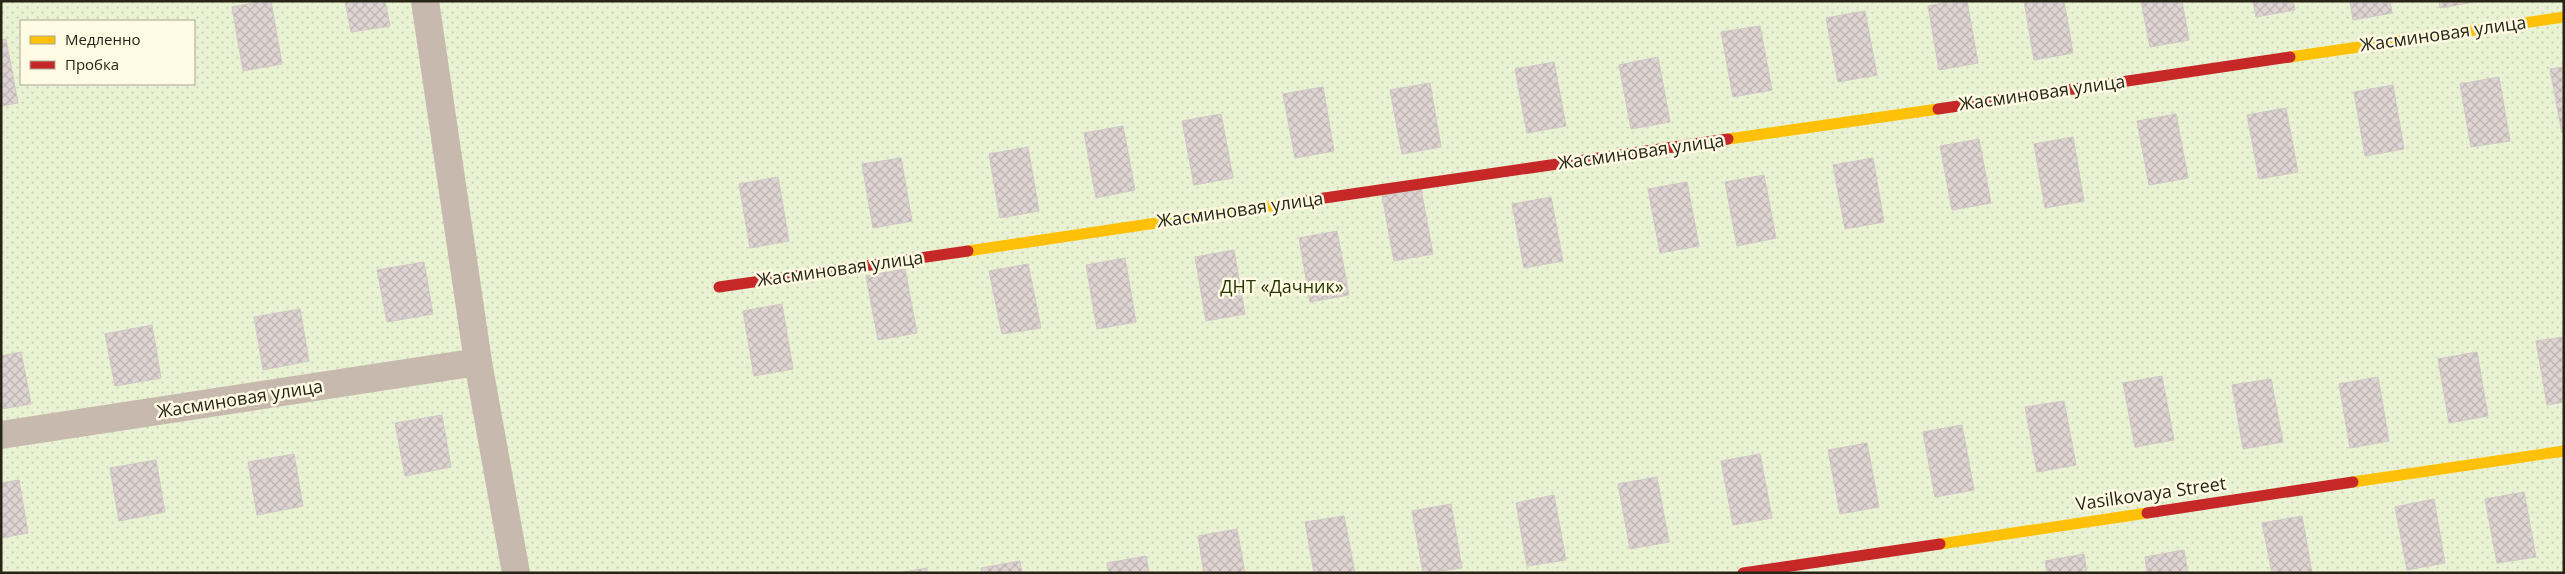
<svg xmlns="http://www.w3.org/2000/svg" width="2565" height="574" font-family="'Open Sans',sans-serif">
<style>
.garden{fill:url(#garden-dots);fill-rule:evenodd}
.building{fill:url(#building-cross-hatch);stroke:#d0c7c5}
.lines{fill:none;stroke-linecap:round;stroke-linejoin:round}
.street{stroke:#c7b9ae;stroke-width:28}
.slow{stroke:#ffc107;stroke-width:11}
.jam{stroke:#c62828;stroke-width:11}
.labels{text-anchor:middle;stroke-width:5;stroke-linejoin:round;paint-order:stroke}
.street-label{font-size:18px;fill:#282517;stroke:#fffae4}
.park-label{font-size:18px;fill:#283603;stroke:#fffae4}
</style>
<defs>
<pattern id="garden-dots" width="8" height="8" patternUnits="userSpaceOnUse" patternTransform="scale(1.25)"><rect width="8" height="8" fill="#e9f2d2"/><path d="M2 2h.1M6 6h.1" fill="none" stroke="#c8cfb4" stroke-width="1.8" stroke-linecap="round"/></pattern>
<pattern id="building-cross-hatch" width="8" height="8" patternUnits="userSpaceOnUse" patternTransform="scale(1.25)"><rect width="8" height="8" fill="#ded4d2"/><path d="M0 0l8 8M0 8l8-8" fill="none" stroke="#beb6b4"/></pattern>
</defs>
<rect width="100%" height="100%" fill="#f9f6ea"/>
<path class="garden" d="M 1,1 L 2564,1 L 2564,573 L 1,573 ZM 21,21 L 194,21 L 194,84 L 21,84 Z"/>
<g class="building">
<path d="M 265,1 L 271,1 L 282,64 L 243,71 L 232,7 Z"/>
<path d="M 345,1 L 385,1 L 390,26 L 351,32 Z"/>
<path d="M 1953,1 L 1967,1 L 1978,63 L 1939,70 L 1928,6 Z"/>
<path d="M 2024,1 L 2064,1 L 2073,53 L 2034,60 Z"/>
<path d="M 2141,1 L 2182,1 L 2189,40 L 2150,47 Z"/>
<path d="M 2253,1 L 2293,1 L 2295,10 L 2256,17 Z"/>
<path d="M 2350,1 L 2390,1 L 2392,13 L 2353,20 Z"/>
<path d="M 2439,1 L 2479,1 L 2440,8 Z"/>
<path d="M 1865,11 L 1877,75 L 1838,82 L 1826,18 Z"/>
<path d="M 1760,26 L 1772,90 L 1733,97 L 1721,32 Z"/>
<path d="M 6,39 L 18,103 L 1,106 L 1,40 Z"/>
<path d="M 1658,57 L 1670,122 L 1631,129 L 1619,65 Z"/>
<path d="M 1554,62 L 1566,126 L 1527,133 L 1515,69 Z"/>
<path d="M 2564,67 L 2564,133 L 2562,133 L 2550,69 Z"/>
<path d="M 2499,77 L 2510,141 L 2471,147 L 2460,84 Z"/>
<path d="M 1430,83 L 1441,147 L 1402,154 L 1390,90 Z"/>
<path d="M 2393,85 L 2404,149 L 2365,156 L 2354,92 Z"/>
<path d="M 1323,87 L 1334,151 L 1295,158 L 1283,94 Z"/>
<path d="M 2286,108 L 2298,172 L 2259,179 L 2247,115 Z"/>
<path d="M 1221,114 L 1233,178 L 1194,185 L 1182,121 Z"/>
<path d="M 2176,114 L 2188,178 L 2149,185 L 2137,121 Z"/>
<path d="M 1123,126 L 1135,190 L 1096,198 L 1084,133 Z"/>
<path d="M 2073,137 L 2084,201 L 2045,208 L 2034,144 Z"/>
<path d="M 1979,139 L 1991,203 L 1952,210 L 1940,146 Z"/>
<path d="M 1028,147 L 1039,211 L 1000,218 L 989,154 Z"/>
<path d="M 901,158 L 912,221 L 873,228 L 862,164 Z"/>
<path d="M 1873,158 L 1884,222 L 1845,229 L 1833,165 Z"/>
<path d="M 1764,175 L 1776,238 L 1737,246 L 1725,182 Z"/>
<path d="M 778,177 L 789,241 L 750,248 L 739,184 Z"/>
<path d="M 1687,182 L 1699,246 L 1660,253 L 1648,189 Z"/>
<path d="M 1421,189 L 1433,254 L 1394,261 L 1382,196 Z"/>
<path d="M 1551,197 L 1563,261 L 1524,268 L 1512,204 Z"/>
<path d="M 1337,231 L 1349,295 L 1310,302 L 1299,238 Z"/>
<path d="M 1234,250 L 1245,314 L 1206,321 L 1195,257 Z"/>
<path d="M 1125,258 L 1136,322 L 1097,329 L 1086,265 Z"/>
<path d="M 424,262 L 433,314 L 387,322 L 377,270 Z"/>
<path d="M 1028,264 L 1041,328 L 1002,334 L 989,271 Z"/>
<path d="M 905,269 L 917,333 L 878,340 L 866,276 Z"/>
<path d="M 782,304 L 793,369 L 754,376 L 743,311 Z"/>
<path d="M 300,309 L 309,361 L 263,370 L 254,317 Z"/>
<path d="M 152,325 L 161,378 L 115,386 L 105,334 Z"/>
<path d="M 2564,337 L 2564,402 L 2547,405 L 2536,341 Z"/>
<path d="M 21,352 L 31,404 L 1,409 L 1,356 Z"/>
<path d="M 2477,352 L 2488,416 L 2449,423 L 2438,359 Z"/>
<path d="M 2162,376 L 2174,440 L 2135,447 L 2123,383 Z"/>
<path d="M 2378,377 L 2389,441 L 2350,448 L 2339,384 Z"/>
<path d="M 2271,379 L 2283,442 L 2243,449 L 2232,385 Z"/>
<path d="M 2064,401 L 2076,465 L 2037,472 L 2025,407 Z"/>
<path d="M 442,415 L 451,467 L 405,476 L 395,423 Z"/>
<path d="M 1962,425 L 1974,490 L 1935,497 L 1923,432 Z"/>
<path d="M 1867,443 L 1879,507 L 1840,514 L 1828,450 Z"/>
<path d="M 294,454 L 303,506 L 257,515 L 248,462 Z"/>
<path d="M 1760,454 L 1772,518 L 1733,525 L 1721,461 Z"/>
<path d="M 156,460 L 165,512 L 119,521 L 110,468 Z"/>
<path d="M 1657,477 L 1669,542 L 1630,549 L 1618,484 Z"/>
<path d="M 19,480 L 28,533 L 1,538 L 1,483 Z"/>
<path d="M 2524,492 L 2536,557 L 2497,563 L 2485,499 Z"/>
<path d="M 1554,495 L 1566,560 L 1527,566 L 1516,503 Z"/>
<path d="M 2434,499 L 2445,563 L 2407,570 L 2395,507 Z"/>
<path d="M 1451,504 L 1462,568 L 1423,573 L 1412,511 Z"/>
<path d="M 1344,516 L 1355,573 L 1314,573 L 1305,522 Z"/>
<path d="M 2302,516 L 2312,573 L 2272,573 L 2262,523 Z"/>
<path d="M 1237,529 L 1245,573 L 1204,573 L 1198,536 Z"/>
<path d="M 2184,550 L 2188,573 L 2147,573 L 2145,557 Z"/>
<path d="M 2084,554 L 2087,573 L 2047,573 L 2045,561 Z"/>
<path d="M 1146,556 L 1149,573 L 1109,573 L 1107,563 Z"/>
<path d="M 1020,561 L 1022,573 L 982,573 L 981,568 Z"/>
<path d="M 927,568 L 927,573 L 899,573 Z"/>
</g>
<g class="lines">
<g class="street">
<path d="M 425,1 L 478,362 L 516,573"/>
<path d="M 1,435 L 478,362"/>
</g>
<g class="slow">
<path d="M 2290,57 L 2564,17"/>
<path d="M 1728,139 L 1938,109"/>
<path d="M 968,251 L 1304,201"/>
<path d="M 2353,482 L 2564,451"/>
<path d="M 1940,544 L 2147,513"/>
</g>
<g class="jam">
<path d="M 1938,109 L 2290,57"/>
<path d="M 1304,201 L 1728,139"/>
<path d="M 719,287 L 968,251"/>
<path d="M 2147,513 L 2353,482"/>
<path d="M 1743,573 L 1940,544"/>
</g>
</g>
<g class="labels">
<g class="street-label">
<text transform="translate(2443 34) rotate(-8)" y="6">Жасминовая улица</text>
<text transform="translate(2042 93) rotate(-8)" y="6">Жасминовая улица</text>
<text transform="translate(1641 152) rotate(-8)" y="6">Жасминовая улица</text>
<text transform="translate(1240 210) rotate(-8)" y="6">Жасминовая улица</text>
<text transform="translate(840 269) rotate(-8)" y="6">Жасминовая улица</text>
<text transform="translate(240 399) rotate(-9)" y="6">Жасминовая улица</text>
<text transform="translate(2151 494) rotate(-8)" y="6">Vasilkovaya Street</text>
</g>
<g class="park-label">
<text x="1282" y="293">ДНТ «Дачник»</text>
</g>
</g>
<rect width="2565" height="574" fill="none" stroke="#282517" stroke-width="5"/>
<rect x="20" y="20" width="175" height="65" fill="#fffae4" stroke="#a9a592"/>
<rect x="30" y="36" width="25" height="8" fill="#ffc107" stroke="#a9a592"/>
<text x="65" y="45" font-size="15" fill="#282517">Медленно</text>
<rect x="30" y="61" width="25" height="8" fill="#c62828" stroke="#a9a592"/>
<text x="65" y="70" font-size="15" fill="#282517">Пробка</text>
</svg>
